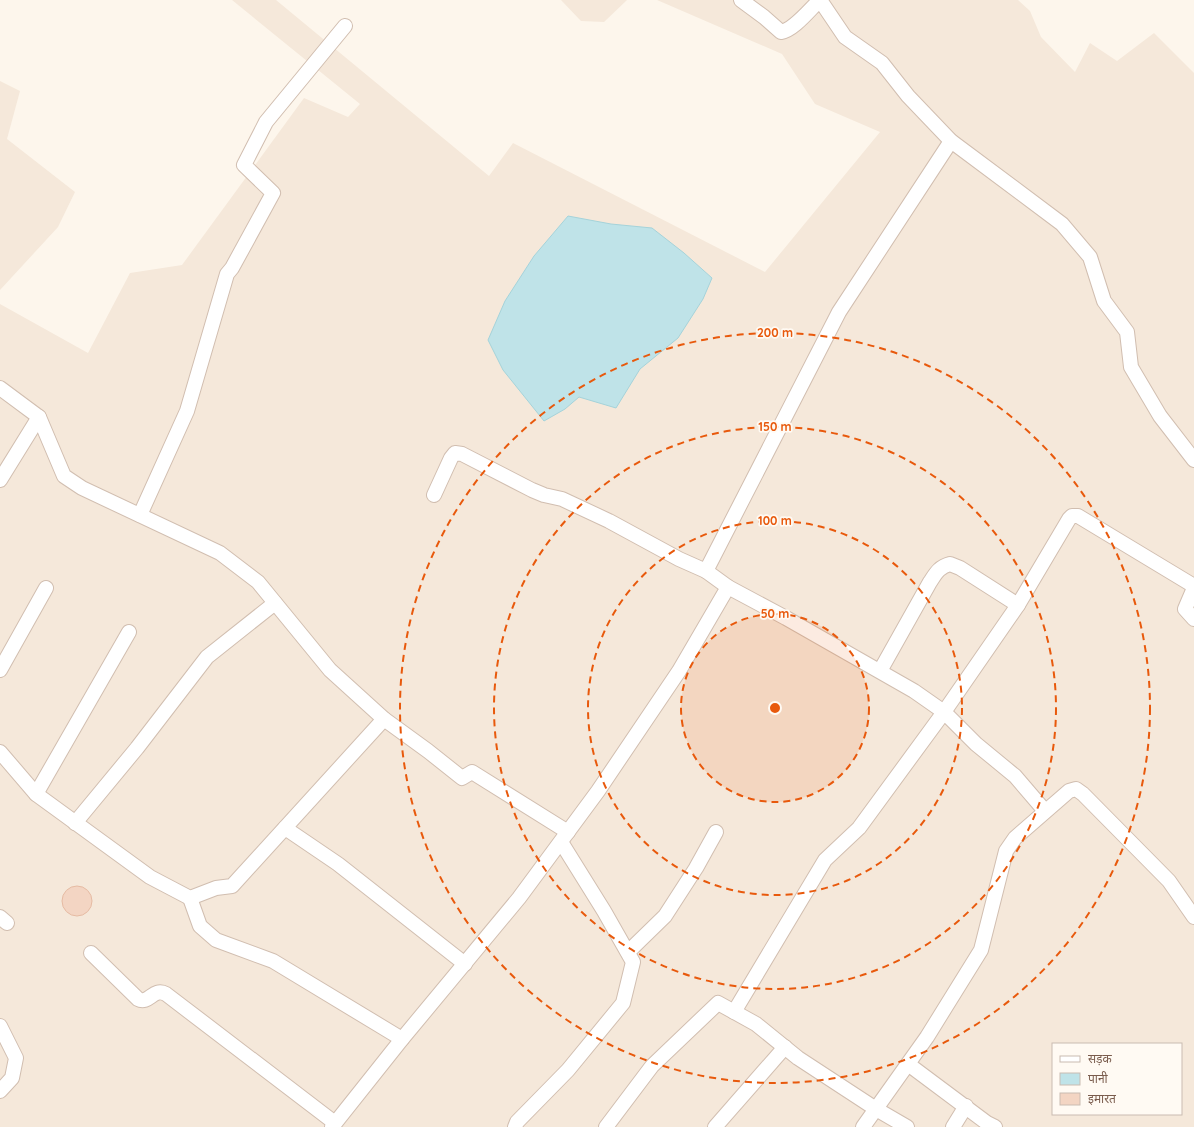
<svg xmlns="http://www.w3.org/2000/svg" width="1194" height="1127" font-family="Quicksand,'Noto Sans Devanagari',sans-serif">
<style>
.residential{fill:#f5e8da;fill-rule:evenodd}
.water{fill:#bfe3e8;stroke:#a5d3da}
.building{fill:#f3d5c3;stroke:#e6bba3}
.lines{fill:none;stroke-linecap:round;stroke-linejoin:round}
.minor-casing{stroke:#d1beb0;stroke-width:16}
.minor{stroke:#fff;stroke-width:14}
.ring{fill:none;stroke:#e8590c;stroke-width:2;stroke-dasharray:7 5}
.centre{fill:#e8590c;stroke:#fffaf3;stroke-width:2}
.ring-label{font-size:12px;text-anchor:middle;font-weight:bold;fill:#e8590c;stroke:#fffaf3;stroke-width:3.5;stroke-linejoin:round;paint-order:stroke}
</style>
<rect width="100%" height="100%" fill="#fdf6ec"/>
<g class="residential">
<path d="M 232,0 L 276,0 L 489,176 L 513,143 L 765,272 L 880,132 L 815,104 L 782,54 L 657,0 L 1018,0 L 1030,11 L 1041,37 L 1075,72 L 1090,43 L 1117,61 L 1154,33 L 1194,73 L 1194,1127 L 0,1127 L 0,304 L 88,353 L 130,273 L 182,265 L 304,98 L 348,117 L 360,104 ZM 1053,1044 L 1181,1044 L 1181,1114 L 1053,1114 Z"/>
<path d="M 561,0 L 627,0 L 604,22 L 581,21 Z"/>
<path d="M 0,81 L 20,91 L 7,139 L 75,192 L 58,227 L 0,290 Z"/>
</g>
<path class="water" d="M 568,216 L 611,224 L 652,228 L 684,253 L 712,278 L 703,299 L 678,338 L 640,369 L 616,408 L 579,397 L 565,409 L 544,421 L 503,370 L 488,340 L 505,301 L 534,256 Z"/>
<circle class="building" cx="77" cy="901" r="15"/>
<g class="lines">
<g class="minor-casing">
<g id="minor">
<path d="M 741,0 L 764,17 L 781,32 C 794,30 810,9 820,0 L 845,37 L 882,63 L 908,96 L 951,141 L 1062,224 L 1090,257 L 1104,301 L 1127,332 L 1131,367 L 1160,416 L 1194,460"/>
<path d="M 0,388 L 39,417 L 64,476 L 82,488 L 220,553 L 258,582 L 330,670 L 384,719 L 428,751 L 462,778 L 472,772 L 568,832"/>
<path d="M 0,480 L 39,417"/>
<path d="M 434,495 L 451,458 L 455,453 L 462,454 L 532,490 L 544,495 L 562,499 L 609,521 L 679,559 L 706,571"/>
<path d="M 140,515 L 187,411 L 227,274 L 232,268 L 273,193 L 244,165 L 266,122 L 345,26"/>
<path d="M 728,587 L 786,618 L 914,691 L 944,712 L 976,744 L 1015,776 L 1045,811"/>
<path d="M 1194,588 L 1185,609 L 1194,619"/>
<path d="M 0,670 L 46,588"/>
<path d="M 880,671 L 930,582 C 936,573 939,567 950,564 L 960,568 L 1018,605"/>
<path d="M 0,752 L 36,794 L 150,877 L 190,898 L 216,888 L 232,886 L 384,719"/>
<path d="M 36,794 L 129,632"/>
<path d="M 75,823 L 137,748 L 207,657 L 275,603"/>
<path d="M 285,828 L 338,864 L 465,964"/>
<path d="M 190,898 L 200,926 L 216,940 L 273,961 L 402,1039"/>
<path d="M 0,917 L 7,923"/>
<path d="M 628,952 L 665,916 L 696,868 L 716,832"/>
<path d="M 91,953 L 138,999 C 149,1005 153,987 166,994 L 335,1123"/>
<path d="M 734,1012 L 825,860 L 859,828 L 944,712 L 1018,605 L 1069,519 L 1072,516 L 1078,516 L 1083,519 L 1194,586"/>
<path d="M 0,1026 L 16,1058 L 12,1078 L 0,1091"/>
<path d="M 908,1064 L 987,1123 L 995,1127"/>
<path d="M 332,1127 L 402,1039 L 519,898 L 598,791 L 679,671 L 728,587 L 706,571 L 839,312 L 951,141"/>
<path d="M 515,1127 L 517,1122 L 568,1070 L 623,1003 L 633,962 L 604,911 L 561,842"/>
<path d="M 606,1127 L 652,1066 L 718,1003 L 756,1024 L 798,1058 L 876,1109 L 907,1127"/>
<path d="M 715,1127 L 785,1047"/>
<path d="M 863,1127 L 927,1037 L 981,950 L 1006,851 L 1015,838 L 1069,791 L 1076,789 L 1083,794 L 1169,881 L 1194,917"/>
<path d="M 953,1127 L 966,1106"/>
</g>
</g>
<use href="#minor" class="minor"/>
</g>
<circle cx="775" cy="708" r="94" fill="#e8590c" fill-opacity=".12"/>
<g class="ring">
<circle cx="775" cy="708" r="94"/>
<circle cx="775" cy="708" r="187"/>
<circle cx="775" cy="708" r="281"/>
<circle cx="775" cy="708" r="375"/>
</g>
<circle cx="775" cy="708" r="6" class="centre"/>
<g class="ring-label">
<text x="775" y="337">200 m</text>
<text x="775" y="431">150 m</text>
<text x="775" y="525">100 m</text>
<text x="775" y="618">50 m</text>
</g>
<rect x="1052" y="1043" width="130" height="72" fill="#fffaf3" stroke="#cabbb1"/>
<rect x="1060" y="1056" width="20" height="6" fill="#ffffff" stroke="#cabbb1"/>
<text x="1088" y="1063" font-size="12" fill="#7a5c4d">सड़क</text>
<rect x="1060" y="1073" width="20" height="12" fill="#bfe3e8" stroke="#cabbb1"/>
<text x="1088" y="1083" font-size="12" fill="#7a5c4d">पानी</text>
<rect x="1060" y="1093" width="20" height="12" fill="#f3d5c3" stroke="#cabbb1"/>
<text x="1088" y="1103" font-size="12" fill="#7a5c4d">इमारत</text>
</svg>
